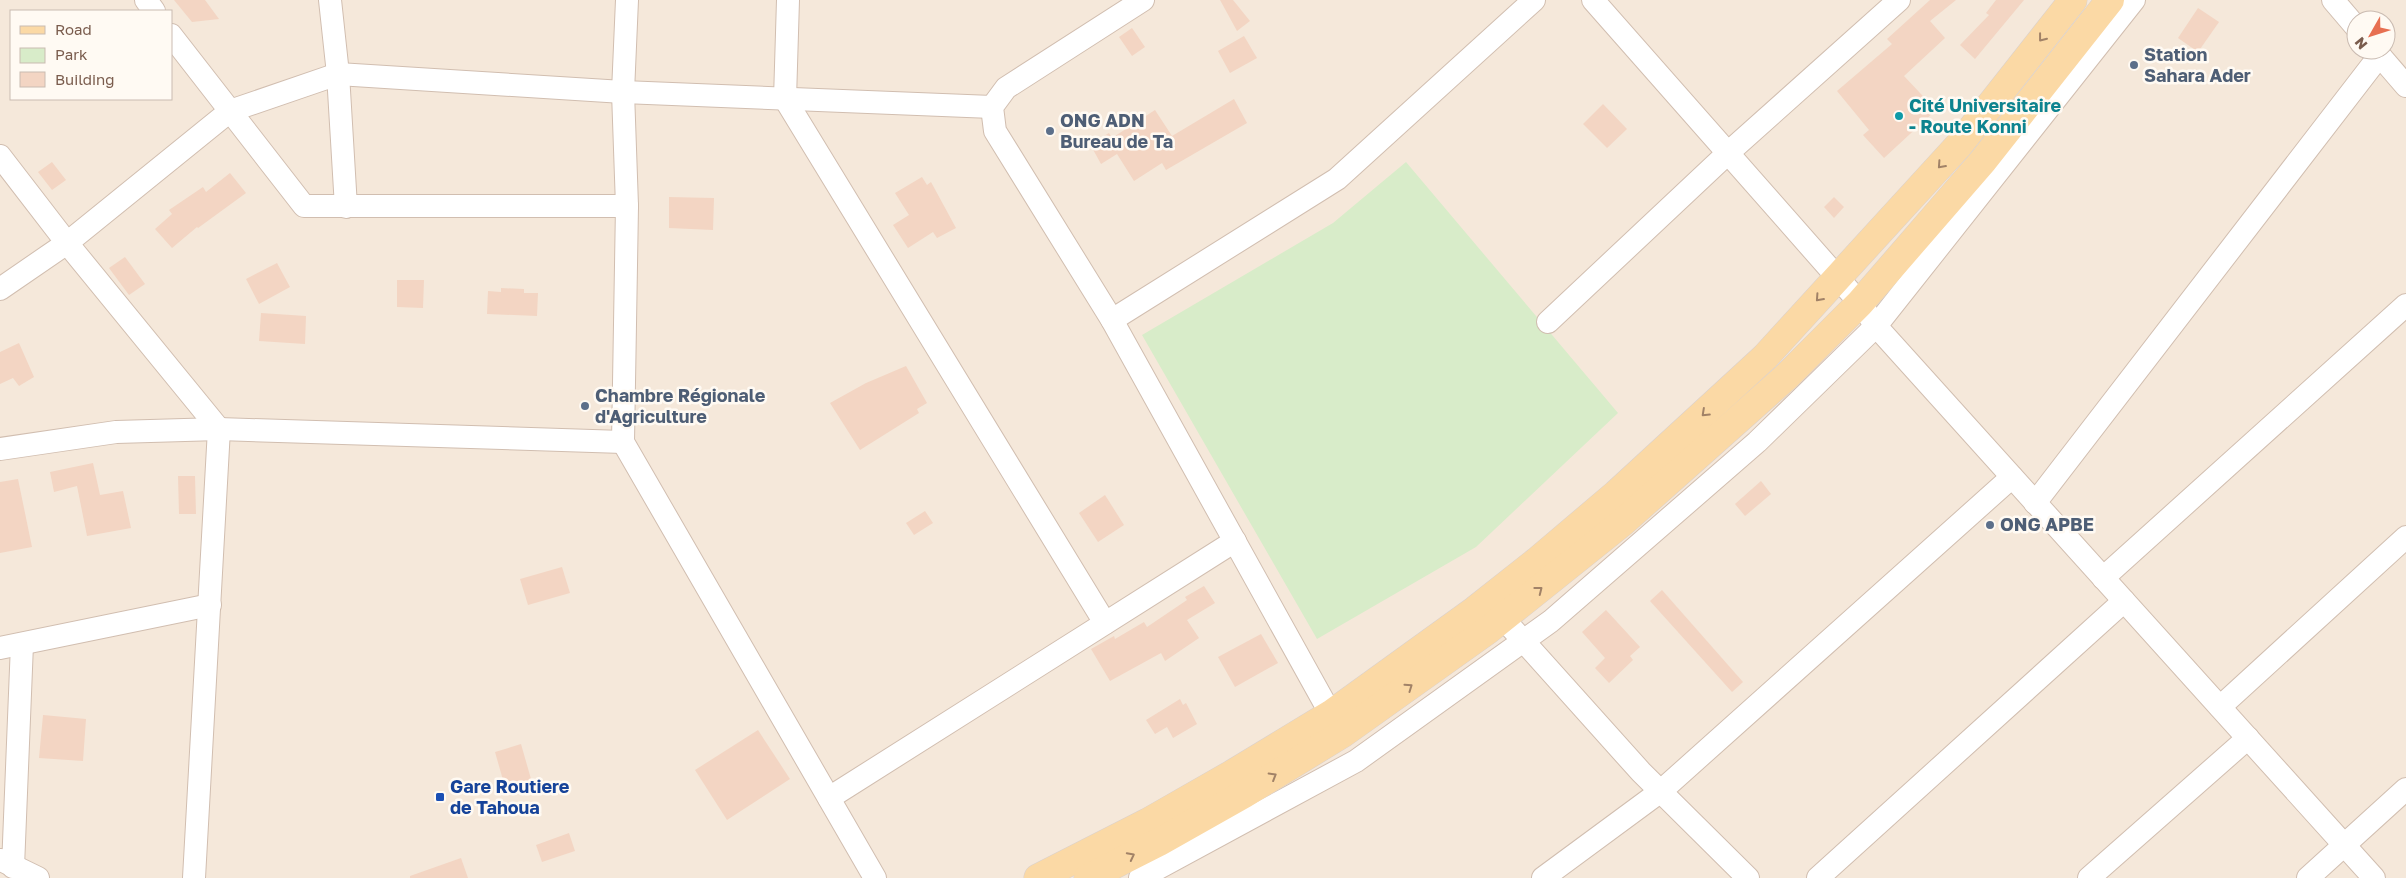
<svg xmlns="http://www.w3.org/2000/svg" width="2406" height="878" font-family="'Golos Text',sans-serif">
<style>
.residential{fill:#f5e8da;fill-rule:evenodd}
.green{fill:#d8ecc9}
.building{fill:#f3d5c3}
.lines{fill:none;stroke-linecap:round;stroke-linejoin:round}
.street-casing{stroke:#d1beb0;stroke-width:24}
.primary-casing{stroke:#dad1cd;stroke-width:29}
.street{stroke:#fff;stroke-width:22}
.primary{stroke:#fbd9a5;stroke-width:28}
.oneway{stroke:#a18267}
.service-dot{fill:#5c6f8a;stroke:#fffaf3;stroke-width:2}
.culture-dot{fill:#0f9aa8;stroke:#fffaf3;stroke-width:2}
.transit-dot{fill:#1a4fb4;stroke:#fffaf3;stroke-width:2}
.labels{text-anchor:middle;stroke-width:5;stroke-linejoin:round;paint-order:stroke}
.service-label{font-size:18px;font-weight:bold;fill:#4e5e75;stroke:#fffaf3;text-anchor:start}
.culture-label{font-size:18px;font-weight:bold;fill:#0d838f;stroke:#fffaf3;text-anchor:start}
.transit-label{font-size:18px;font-weight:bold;fill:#164399;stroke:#fffaf3;text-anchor:start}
</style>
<rect width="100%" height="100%" fill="#fdf6ec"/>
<path class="residential" d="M 0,0 L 2406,0 L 2406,878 L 0,878 ZM 11,11 L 171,11 L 171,99 L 11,99 ZM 2356,20 L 2386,20 L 2386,50 L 2356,50 Z"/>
<path class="green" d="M 1406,162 L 1618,413 L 1476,547 L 1317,639 L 1142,335 L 1333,223 Z"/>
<g class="building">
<path d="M 174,0 L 205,0 L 219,19 L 192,22 Z"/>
<path d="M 1220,0 L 1233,0 L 1250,21 L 1237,31 Z"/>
<path d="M 1930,0 L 1956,0 L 1930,21 L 1945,38 L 1904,76 L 1936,110 L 1884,158 L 1863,135 L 1869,130 L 1837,91 L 1892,44 L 1887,39 Z"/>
<path d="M 1996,0 L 2024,0 L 1975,59 L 1960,45 L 1989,15 L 1986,13 Z"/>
<path d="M 2198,8 L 2219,22 L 2198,52 L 2178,38 Z"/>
<path d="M 1132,28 L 1145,47 L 1132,56 L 1119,37 Z"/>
<path d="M 1244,36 L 1257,58 L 1230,73 L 1218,51 Z"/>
<path d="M 1234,99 L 1247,123 L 1166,170 L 1162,163 L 1134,181 L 1117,154 L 1101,164 L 1090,144 L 1109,133 L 1112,138 L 1155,110 L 1172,136 Z"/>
<path d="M 1603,104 L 1627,129 L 1607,148 L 1583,124 Z"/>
<path d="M 52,162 L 66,180 L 52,190 L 38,172 Z"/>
<path d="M 230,173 L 246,193 L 198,228 L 197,227 L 172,248 L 155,229 L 172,214 L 169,210 L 203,187 L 206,192 Z"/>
<path d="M 922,177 L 927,185 L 931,182 L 956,228 L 937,238 L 933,232 L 908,248 L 893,225 L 909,215 L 895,193 Z"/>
<path d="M 669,197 L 714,198 L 713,230 L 669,228 Z"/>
<path d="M 1834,197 L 1844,207 L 1834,218 L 1824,207 Z"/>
<path d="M 125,257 L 145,284 L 129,295 L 109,268 Z"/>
<path d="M 277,263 L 290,287 L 259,304 L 246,279 Z"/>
<path d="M 397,280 L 424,280 L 423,308 L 397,307 Z"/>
<path d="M 501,288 L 524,289 L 524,293 L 538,293 L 537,316 L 487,314 L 488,291 L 501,292 Z"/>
<path d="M 261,313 L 306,316 L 305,344 L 259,341 Z"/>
<path d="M 19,343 L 34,377 L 19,386 L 13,378 L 0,384 L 0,352 Z"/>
<path d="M 906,366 L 927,403 L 917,409 L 919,413 L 860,450 L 830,403 L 866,383 Z"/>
<path d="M 93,463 L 100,495 L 123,491 L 131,528 L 87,536 L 77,486 L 54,492 L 50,472 Z"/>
<path d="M 178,476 L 195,476 L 196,514 L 179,514 Z"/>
<path d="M 18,479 L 32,547 L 0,553 L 0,482 Z"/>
<path d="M 1761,481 L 1771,494 L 1745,516 L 1735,504 Z"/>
<path d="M 1105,495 L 1124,525 L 1098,542 L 1079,513 Z"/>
<path d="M 925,511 L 933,523 L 914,535 L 906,523 Z"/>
<path d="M 562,567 L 570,593 L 528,605 L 520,579 Z"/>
<path d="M 1204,586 L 1215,603 L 1187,620 L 1199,638 L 1165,661 L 1161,653 L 1110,681 L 1091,649 L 1114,636 L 1115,639 L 1144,622 L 1147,627 L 1187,600 L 1185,597 Z"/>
<path d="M 1662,590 L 1743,682 L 1732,692 L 1650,601 Z"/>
<path d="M 1606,610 L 1640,647 L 1630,656 L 1633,660 L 1609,683 L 1595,668 L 1605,658 L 1582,632 Z"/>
<path d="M 1261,634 L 1278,663 L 1235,687 L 1218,657 Z"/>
<path d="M 1180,699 L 1183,705 L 1186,703 L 1197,724 L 1173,738 L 1167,727 L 1155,734 L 1146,720 Z"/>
<path d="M 43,715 L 86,719 L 83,761 L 39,758 Z"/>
<path d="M 758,730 L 790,779 L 727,820 L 695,770 Z"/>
<path d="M 521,744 L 533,786 L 507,794 L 495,752 Z"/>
<path d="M 569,833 L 575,851 L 542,862 L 536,845 Z"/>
<path d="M 461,858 L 468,878 L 410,878 L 410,876 Z"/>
</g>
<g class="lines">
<g class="street-casing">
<g id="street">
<path d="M 146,0 L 154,11"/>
<path d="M 330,0 L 338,74 L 346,207"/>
<path d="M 627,0 L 623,92 L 627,206 L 623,442 L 875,878"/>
<path d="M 788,0 L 785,99 L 1105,623"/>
<path d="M 1143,0 L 1006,88 L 992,107 L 995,131 L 1112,320 L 1339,729"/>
<path d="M 1593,0 L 1860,303 L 1876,326 L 2374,878"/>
<path d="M 2333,0 L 2356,27"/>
<path d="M 171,35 L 304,206 L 627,206"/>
<path d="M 2375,50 L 2406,86"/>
<path d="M 0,156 L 67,243 L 219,429 L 194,878"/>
<path d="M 0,289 L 67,243 L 230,111 L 338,74 L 623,92 L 992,107"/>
<path d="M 1112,320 L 1337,179 L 1534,0"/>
<path d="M 1548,322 L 1729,152 L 1899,0"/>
<path d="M 0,449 L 116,432 L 219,429 L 623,442"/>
<path d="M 2035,503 L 2380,55"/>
<path d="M 2103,578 L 2406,305"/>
<path d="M 1492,606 L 1641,772 L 1748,878"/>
<path d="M 0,648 L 210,605"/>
<path d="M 2220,707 L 2406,537"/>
<path d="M 829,798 L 1235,541"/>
<path d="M 1,860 L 38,878"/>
<path d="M 13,867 L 22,644"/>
<path d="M 1140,878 L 1356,761 L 1551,621 L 1757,442 L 1876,326 L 2134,0"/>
<path d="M 1543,878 L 1661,791 L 2012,477"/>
<path d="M 1818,878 L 2124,601"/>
<path d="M 2089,878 L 2248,738"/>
<path d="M 2308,878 L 2406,789"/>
</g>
</g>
<g class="primary-casing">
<g id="primary">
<path d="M 1038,878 L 1148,822 L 1232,774 L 1331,714 L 1475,610 L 1537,561 L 1616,494 L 1765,357 L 1958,146 L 2073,0"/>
<path d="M 1088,878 L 1159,842 L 1244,794 L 1342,734 L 1488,630 L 1623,522 L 1786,377 L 1860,303 L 1983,161 L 2110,0"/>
</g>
</g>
<use href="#street" class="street"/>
<use href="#primary" class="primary"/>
</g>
<defs><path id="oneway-chevron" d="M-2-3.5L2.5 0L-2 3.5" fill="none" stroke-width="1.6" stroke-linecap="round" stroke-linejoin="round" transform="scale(1.25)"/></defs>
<g class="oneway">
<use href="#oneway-chevron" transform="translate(2042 38) rotate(128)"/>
<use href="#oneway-chevron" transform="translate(1941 165) rotate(132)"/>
<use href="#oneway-chevron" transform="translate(1819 298) rotate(132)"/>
<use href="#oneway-chevron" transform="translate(1705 413) rotate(137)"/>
<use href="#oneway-chevron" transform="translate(1539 590) rotate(-38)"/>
<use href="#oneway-chevron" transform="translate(1409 687) rotate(-35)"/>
<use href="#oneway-chevron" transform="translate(1273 776) rotate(-31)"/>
<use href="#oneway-chevron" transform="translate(1131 856) rotate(-27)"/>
</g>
<g class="service-dot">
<circle cx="2134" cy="65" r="5"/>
<circle cx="1050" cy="131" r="5"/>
<circle cx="585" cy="406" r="5"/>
<circle cx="1990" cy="525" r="5"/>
</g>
<circle class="culture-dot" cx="1899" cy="116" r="5"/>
<rect class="transit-dot" x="435" y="792" width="10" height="10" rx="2.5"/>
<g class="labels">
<g class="service-label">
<text x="2144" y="61">Station<tspan x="2144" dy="21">Sahara Ader</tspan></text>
<text x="1060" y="127">ONG ADN<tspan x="1060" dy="21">Bureau de Ta</tspan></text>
<text x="595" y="402">Chambre Régionale<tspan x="595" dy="21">d'Agriculture</tspan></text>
<text x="2000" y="531">ONG APBE</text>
</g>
<g class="culture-label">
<text x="1909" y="112">Cité Universitaire<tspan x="1909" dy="21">- Route Konni</tspan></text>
</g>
<g class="transit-label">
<text x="450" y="793">Gare Routiere<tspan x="450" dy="21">de Tahoua</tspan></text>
</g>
</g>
<rect x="10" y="10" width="162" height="90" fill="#fffaf3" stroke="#cabbb1"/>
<rect x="20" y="26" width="25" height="8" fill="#fbd9a5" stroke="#cabbb1"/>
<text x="55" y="35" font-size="15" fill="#7a5c4d">Road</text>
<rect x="20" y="48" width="25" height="15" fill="#d8ecc9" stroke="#cabbb1"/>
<text x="55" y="60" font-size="15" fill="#7a5c4d">Park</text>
<rect x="20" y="72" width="25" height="15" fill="#f3d5c3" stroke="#cabbb1"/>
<text x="55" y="85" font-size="15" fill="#7a5c4d">Building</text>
<g transform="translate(2371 35) rotate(231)"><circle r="24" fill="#fffaf3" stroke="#cabbb1"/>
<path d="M0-4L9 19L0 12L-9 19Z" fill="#e76f51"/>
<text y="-8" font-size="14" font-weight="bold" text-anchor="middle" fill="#7a5c4d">N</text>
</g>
</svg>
